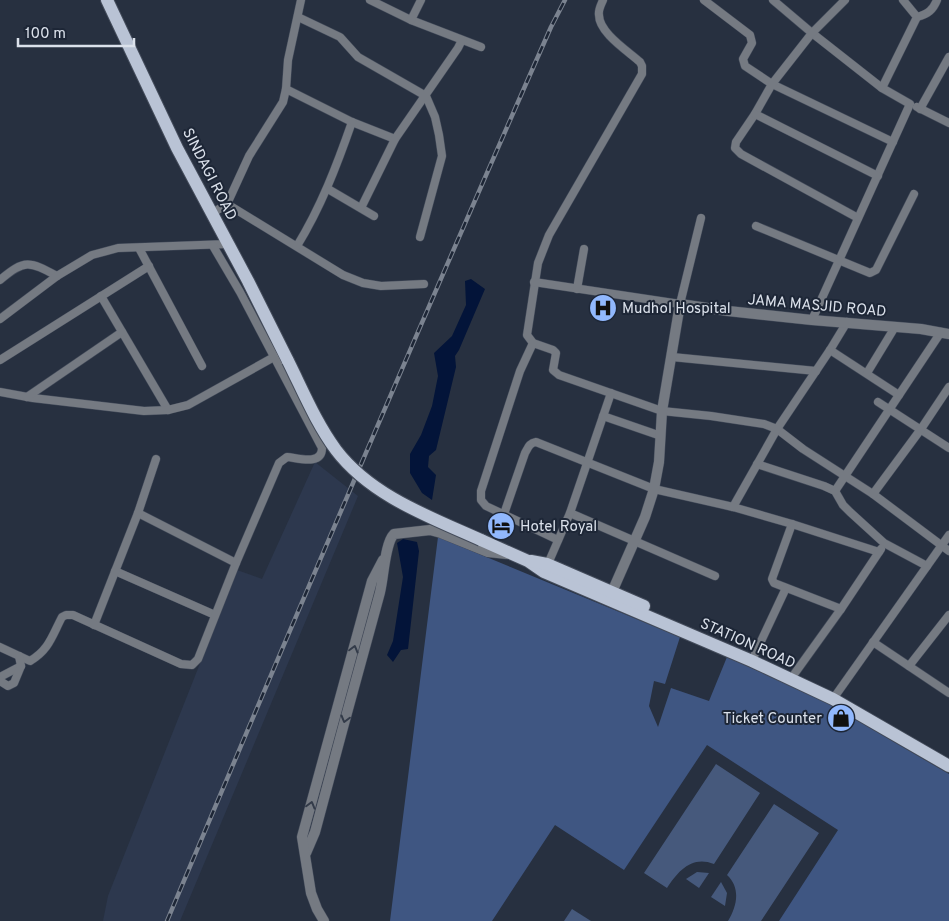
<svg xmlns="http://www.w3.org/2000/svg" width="949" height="921" font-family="Overpass,sans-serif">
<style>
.built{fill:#2d384e}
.green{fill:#46597c}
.forest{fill:#3f5682}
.water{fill:#031439}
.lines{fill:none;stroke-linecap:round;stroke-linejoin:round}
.minor-casing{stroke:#444c5b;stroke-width:9}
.tertiary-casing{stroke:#444c5b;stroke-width:11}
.primary-casing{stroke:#444c5b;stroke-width:14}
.minor{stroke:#757a82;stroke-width:8}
.tertiary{stroke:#757a82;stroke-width:10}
.primary{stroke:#b9c3d5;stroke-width:12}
.rail-casing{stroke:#7b8390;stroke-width:4.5}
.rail{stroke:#1d2636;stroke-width:2.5;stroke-dasharray:8;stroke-linecap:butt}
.primary-bridge-casing{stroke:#444c5b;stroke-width:14;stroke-linecap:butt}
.primary-bridge{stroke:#b9c3d5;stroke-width:12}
.oneway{stroke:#333b49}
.labels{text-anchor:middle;stroke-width:4;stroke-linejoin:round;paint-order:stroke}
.street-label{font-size:15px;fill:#dbe1eb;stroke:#1d2636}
.poi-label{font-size:15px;fill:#dbe1eb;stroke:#1d2636;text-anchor:start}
</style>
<rect width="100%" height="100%" fill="#273040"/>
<path class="built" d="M 315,462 L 358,496 L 180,921 L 103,921 L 108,896 L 237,570 L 262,579 Z"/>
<g class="green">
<path d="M 716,764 L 760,793 L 714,864 C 692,855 678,871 667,888 L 644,873 Z"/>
<path d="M 774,804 L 819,833 L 761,921 L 728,921 C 737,906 741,888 727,875 Z"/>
<path d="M 697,872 L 709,873 L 699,888 L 686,879 Z"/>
<path d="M 721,882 L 727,893 L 725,906 L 711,897 Z"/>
<path d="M 572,909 L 591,921 L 564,921 Z"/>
</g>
<path class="forest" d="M 438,537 L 680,637 L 665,684 L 654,681 L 649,706 L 658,727 L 671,688 L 709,701 L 727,657 L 822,700 L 949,774 L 949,921 L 779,921 L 838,830 L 707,745 L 624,870 L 555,825 L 492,921 L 390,921 Z"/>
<g class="water">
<path d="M 471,279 L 485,289 L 459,350 L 455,356 L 456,367 L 436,450 L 429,456 L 428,467 L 436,475 L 432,500 L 422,493 L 410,473 L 410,454 L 421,435 L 432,406 L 438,376 L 434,353 L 452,336 L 466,305 L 465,281 Z"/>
<path d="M 403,539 L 417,542 L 419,551 L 408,649 L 401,650 L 393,662 L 387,655 L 393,641 L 403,577 L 397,543 Z"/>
</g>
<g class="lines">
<g class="minor-casing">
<g id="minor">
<path d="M 370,0 L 411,20 L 481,47"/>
<path d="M 603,0 C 601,5 598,10 599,15 C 599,33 628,51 640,62 L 642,66 L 642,74 L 549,235 L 538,263 L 527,335 L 533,343 L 553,350 L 556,353 L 553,370 L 559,375 L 662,411 L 711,416 L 764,424 L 777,429 L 803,449 L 873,494 L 949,551"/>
<path d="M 704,0 L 750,35 L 752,43 L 743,59 L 745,66 L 772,84 L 893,142"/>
<path d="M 773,0 L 812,33 L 882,88 L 910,104 L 812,320"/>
<path d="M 845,0 L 812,33 L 772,84 L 755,114 L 736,142 L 735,148 L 741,154 L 858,218"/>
<path d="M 298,17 L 340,37 L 358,57 L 426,96 L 435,117 L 439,135 L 442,156 L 420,237"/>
<path d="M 917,17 C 928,14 933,10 937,0"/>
<path d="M 411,20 L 421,0"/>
<path d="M 882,88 L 917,17 L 903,0"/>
<path d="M 286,89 L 352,122 L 395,139"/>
<path d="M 917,107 L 949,123"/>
<path d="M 920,109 L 949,57"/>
<path d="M 755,114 L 878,176"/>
<path d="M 328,189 L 374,216"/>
<path d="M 227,204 L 343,275 L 363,283 L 381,286 L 424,284"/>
<path d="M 361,208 L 395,139 L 458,48 L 462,40"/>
<path d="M 211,214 L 227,204 L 249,156 L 283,102 L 286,89 L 288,60 L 301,0"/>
<path d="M 756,226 L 870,273 L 876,270 L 914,194"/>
<path d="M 297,246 C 321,207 337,165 352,122"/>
<path d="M 139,248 L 202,366"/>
<path d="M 0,280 C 25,259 29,261 57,276"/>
<path d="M 534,282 L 680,304 L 701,218"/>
<path d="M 577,289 L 584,249"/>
<path d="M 101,296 L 168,410"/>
<path d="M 0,319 L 57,276 L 92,255 L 118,248 L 228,244"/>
<path d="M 533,343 L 520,371 L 481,491 L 481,500 L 486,506 L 558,540"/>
<path d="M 830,350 L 899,395"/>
<path d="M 672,357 L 816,371"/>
<path d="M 0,360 L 149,266"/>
<path d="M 867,373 L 895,327"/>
<path d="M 0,392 L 33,398 L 144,411 L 168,410 L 188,405 L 274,357"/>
<path d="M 27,397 L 122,332"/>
<path d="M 878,402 L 949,448"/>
<path d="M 603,416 L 661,436"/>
<path d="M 757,464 L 824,486 L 835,491 L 843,505 L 850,512 L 884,543 L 927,566"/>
<path d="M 835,491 L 941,332"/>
<path d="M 873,494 L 921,429 L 949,387"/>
<path d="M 733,507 L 777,429 L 830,350 L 847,322"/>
<path d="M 138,513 L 236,563"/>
<path d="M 570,513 L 715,576"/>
<path d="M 504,514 L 525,453 C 528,448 529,443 536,442 L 654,489 L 733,507 L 792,524 L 879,552"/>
<path d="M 792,524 L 772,579 L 774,583 L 841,609"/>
<path d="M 547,566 L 570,513 L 611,393"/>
<path d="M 115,571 L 215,615"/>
<path d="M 94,625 L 138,513 L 156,459"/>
<path d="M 873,642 L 949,693"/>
<path d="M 0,647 L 30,661 C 49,650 52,636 62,617 L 66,615 L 73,615 L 181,664 L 192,665 L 198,659 L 236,563 L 279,463 L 287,457 C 298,458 322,466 322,448 L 240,292 L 213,246"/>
<path d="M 755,654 L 786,588"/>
<path d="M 909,666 L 949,615"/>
<path d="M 795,673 L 841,609 L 881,549"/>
<path d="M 0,677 L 21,666"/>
<path d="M 0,681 L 8,686 L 14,683 L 21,666 L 19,656"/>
<path d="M 833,699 L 949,535"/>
</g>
</g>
<g class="tertiary-casing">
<g id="tertiary">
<path d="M 612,592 L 645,517 L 654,489 L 659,462 L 662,411 L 680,304 L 728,311 L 812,320 L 921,329 L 949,334"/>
<path d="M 306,853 L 315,832 C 336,753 357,675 379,596 C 384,581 384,544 394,534 L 430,530 L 441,533 L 488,552 L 507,554"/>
<path d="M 324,921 L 317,909 L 311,893 L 302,837 L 372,581 L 383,560"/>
</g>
</g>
<g class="primary-casing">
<g id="primary">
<path d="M 107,0 L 177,148 L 248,281 L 288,361"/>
<path d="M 481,540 L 528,561 L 544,572 L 752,661 L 833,699 L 949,766"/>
<path d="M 531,561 L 547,564 L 644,606"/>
</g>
</g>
<use href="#minor" class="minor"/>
<use href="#tertiary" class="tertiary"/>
<use href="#primary" class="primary"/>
<g class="rail-casing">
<path id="rail" d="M 167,921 C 293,622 420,324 551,27 L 565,0"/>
</g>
<use href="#rail" class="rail"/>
<g class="primary-bridge-casing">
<path id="primary-bridge" d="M 288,361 C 303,391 316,423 336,450 C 371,496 430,517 481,540"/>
</g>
<use href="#primary-bridge" class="primary-bridge"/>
</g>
<defs><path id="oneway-chevron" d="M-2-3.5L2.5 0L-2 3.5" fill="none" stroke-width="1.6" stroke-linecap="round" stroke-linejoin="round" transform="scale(1.25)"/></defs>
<g class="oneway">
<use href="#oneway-chevron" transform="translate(354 649) rotate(-75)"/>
<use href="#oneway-chevron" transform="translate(345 719) rotate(105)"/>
<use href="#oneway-chevron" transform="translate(311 805) rotate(-75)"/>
</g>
<defs>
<g id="hospital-disc" transform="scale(1.4375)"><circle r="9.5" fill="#91b8fd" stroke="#1d2636"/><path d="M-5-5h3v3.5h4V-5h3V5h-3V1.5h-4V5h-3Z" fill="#111"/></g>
<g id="hotel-disc" transform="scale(1.4375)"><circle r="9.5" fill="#91b8fd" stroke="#1d2636"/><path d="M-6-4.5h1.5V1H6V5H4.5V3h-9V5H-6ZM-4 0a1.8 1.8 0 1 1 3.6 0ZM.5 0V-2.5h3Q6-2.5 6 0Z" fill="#111"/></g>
<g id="shop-disc" transform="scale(1.4375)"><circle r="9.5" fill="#91b8fd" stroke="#1d2636"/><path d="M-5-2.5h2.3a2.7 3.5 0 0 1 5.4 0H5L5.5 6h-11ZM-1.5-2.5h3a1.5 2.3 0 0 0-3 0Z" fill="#111"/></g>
</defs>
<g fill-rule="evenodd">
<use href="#hospital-disc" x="603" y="308"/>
<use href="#hotel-disc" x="501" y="526"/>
<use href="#shop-disc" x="841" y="718"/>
</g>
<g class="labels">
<g class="street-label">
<text transform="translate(210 174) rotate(63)" y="5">SINDAGI ROAD</text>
<text transform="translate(817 305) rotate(5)" y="5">JAMA MASJID ROAD</text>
<text transform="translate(748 643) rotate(24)" y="5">STATION ROAD</text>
</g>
<g class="poi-label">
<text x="622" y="313">Mudhol Hospital</text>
<text x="520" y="531">Hotel Royal</text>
<text x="822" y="723" text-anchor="end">Ticket Counter</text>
</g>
</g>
<path d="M18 38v8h116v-8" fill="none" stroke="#dbe1eb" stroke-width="2.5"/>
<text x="25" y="38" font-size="15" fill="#dbe1eb" stroke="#1d2636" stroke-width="4" paint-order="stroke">100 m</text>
</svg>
